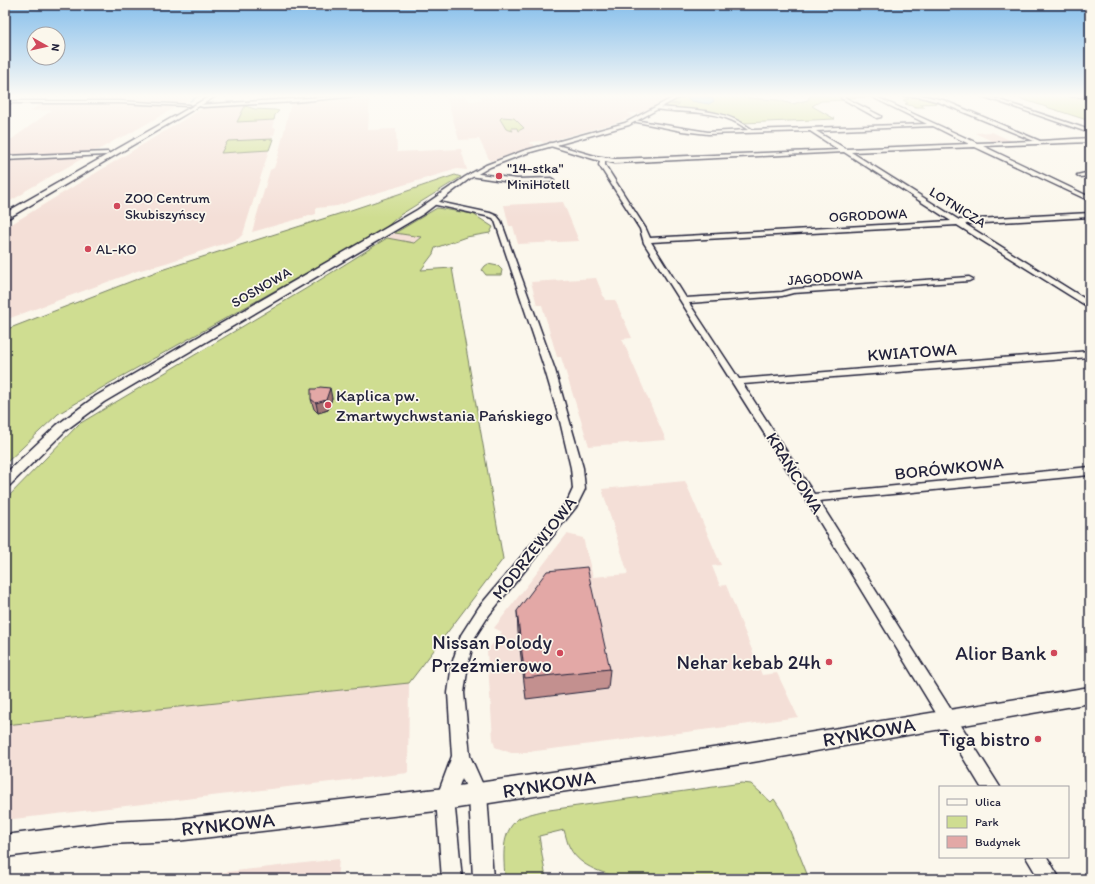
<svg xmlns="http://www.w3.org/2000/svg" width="1095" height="884" font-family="Itim,sans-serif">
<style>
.built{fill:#f4dfd7}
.green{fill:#cfdd91;stroke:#788066}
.water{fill:#90cdf0;stroke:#6489a8}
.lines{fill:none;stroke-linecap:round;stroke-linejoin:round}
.stream{stroke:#6489a8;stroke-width:1.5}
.minor-casing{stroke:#22223b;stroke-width:3}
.tertiary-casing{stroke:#22223b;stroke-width:3}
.secondary-casing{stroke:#22223b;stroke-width:3}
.minor{fill:#fbf7ec;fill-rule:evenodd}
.tertiary{fill:#fbf7ec;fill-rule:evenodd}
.secondary{fill:#fbf7ec;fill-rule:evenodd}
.wall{fill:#c3908f;stroke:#22223b}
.shaded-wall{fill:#9f7674;stroke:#22223b}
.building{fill:#e3a8a6;stroke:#22223b}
.poi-dot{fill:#d1495b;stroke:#fbf7ec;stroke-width:1.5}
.labels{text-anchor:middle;stroke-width:3.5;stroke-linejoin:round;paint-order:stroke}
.far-poi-label{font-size:14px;fill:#22223b;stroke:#fbf7ec;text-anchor:start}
.far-street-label{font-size:14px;fill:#22223b;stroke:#fbf7ec}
.street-label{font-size:17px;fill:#22223b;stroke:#fbf7ec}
.poi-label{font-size:17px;fill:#22223b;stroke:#fbf7ec;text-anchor:start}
.near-poi-label{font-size:20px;fill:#22223b;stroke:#fbf7ec;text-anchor:end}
.near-street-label{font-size:20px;fill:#22223b;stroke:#fbf7ec}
</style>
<rect width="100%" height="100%" fill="#fbf7ec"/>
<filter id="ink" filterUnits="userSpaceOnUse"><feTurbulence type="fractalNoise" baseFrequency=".025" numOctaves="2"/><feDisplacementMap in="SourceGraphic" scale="8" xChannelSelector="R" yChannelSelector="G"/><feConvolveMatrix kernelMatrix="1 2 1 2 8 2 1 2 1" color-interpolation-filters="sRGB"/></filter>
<g filter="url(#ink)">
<g class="built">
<path d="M 94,95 L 196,95 L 183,103 L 179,104 L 84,101 Z"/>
<path d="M 370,95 L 368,130 L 396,129 L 397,152 L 461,149 L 467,170 L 457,169 L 363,197 L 337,206 L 316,208 L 316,214 L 252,232 L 270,170 L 274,168 L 278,156 L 291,103 Z"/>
<path d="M 446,95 L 465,95 L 469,101 L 482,100 L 480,95 L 674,95 L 641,113 L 628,113 L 632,117 L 615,123 L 543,143 L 541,141 L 529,142 L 530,144 L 534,144 L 534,147 L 490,161 L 479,139 L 459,140 Z"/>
<path d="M 120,103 L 176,107 L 127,135 L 117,139 L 98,150 L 89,152 L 5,156 L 5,144 L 52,110 L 30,111 L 41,104 Z"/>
<path d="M 245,106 L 237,122 L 274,120 L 272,128 L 276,128 L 274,135 L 271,136 L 273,139 L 228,141 L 221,153 L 269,150 L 243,234 L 238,239 L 166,263 L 137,271 L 5,320 L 5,228 L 203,108 Z"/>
<path d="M 992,132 L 1003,137 L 1012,141 L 994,142 L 975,133 Z"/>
<path d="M 85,157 L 25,191 L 24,193 L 5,204 L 5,160 Z"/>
<path d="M 563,202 L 579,241 L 518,244 L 513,226 L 509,226 L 504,205 Z"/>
<path d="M 395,233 L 421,237 L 413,243 L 387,238 Z"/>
<path d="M 596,278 L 605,300 L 615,300 L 632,338 L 622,339 L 666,440 L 589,446 L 561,357 L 557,357 L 542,305 L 537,305 L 531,282 Z"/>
<path d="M 685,481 L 721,565 L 712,566 L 720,586 L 726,585 L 762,675 L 777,673 L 798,717 L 742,725 L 520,753 L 511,753 L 495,747 L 493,739 L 487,651 L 502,632 L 494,628 L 567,534 L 583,538 L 593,577 L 628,574 L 602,489 Z"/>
<path d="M 409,683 L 408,773 L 5,820 L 5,725 Z"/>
<path d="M 339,859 L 337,879 L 166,879 Z"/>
</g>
<g class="green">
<path d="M 688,95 L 749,95 L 748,98 L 778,100 L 792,104 L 808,100 L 810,95 L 865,95 L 869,97 L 846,98 L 850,100 L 821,101 L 812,106 L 835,119 L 743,123 L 716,113 L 687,113 L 659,110 L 669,104 L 678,105 L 679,104 L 671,103 Z"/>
<path d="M 1009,95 L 1090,95 L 1090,121 Z"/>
<path d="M 903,97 L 923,97 L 943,103 L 920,104 L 925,107 L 916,107 L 905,104 L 908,103 L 903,100 L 909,99 Z"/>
<path d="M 245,106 L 255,109 L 275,110 L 279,111 L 275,115 L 274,120 L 237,122 Z"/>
<path d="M 502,117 L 514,118 L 524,128 L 518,131 L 517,128 L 511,128 L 513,131 L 506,129 L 500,119 Z"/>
<path d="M 273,139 L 269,150 L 221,153 L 227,142 L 228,141 Z"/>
<path d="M 455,175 L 461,177 L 400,215 L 383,230 L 110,383 L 58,414 L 5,464 L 5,330 L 158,271 L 348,211 Z"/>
<path d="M 437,208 L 473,214 L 493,227 L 490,233 L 466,237 L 435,248 L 433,254 L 421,270 L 452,268 L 503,559 L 409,683 L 5,725 L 5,500 L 79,424 L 307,288 L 387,238 L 414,243 L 421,237 L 395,233 Z"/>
<path d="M 488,264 L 498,266 L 502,270 L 501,275 L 486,275 L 482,270 L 485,266 Z"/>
<path d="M 742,783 L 751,784 L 771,802 L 774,799 L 782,811 L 809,879 L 626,879 C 606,874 580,868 570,848 C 567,843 566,836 564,830 L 539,836 L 546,879 L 505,879 C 504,859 500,833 518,819 C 524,815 535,813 542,811 Z"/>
</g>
<path class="water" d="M 692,95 L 703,95 L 712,98 L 714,101 L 709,104 L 691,101 L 687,97 Z"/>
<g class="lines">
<path class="stream" d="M 190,101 L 200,95"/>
<g class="minor-casing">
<g id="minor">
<path d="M 356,95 L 368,95 L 294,102 L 203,107 L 196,105 Z"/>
<path d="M 868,95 L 872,95 L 977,143 L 1034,141 L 939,102 L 921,97 L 899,95 L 921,95 L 943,100 L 1040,141 L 1090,138 L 1090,142 L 983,146 L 1090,197 L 1090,201 L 975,147 L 851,152 L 959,220 L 1090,213 L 1090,217 L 965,224 L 1090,302 L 1090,308 L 957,225 L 651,242 L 686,298 L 782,292 L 793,289 L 969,277 L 973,279 L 969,281 L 793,293 L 782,296 L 689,303 L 739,379 L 1090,351 L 1090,357 L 743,384 L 814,494 L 1090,467 L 1090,475 L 819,501 L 1000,787 L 981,787 L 807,501 L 644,243 L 640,229 L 599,165 L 600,161 L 547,145 L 550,143 L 595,156 L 615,159 L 839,150 L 810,131 L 708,134 L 682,131 L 632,121 L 634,120 L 708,132 L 748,130 C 720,108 688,114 655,109 L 657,107 C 692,110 724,108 753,130 L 927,124 ZM 933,126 L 969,144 L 846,149 L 816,131 ZM 844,152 L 951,221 L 650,238 L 646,229 L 605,165 L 605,161 L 615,163 Z"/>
<path d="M 979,95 L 984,95 L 1090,130 L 1090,133 Z"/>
<path d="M 1068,95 L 1090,95 L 1090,97 L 1070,96 Z"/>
<path d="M 842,96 L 881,116 L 881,117 L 877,118 L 841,98 Z"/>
<path d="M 5,101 L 119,101 L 190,105 L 188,106 L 119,103 L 5,103 Z"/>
<path d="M 108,152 L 108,154 L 106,155 L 5,160 L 5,156 Z"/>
<path d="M 1090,172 L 1090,176 L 1080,177 L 1077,175 Z"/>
<path d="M 472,173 L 517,179 L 551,178 L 554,180 L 551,182 L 517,183 L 470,176 L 469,175 Z"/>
<path d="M 434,201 L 490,213 L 497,216 L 501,221 L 555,370 L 583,468 L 585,489 L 576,507 L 489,615 L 475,637 L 468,664 L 464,693 L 470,756 L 487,794 L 493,879 L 473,879 L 469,794 L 462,778 L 454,799 L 462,879 L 442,879 L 436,799 L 452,756 L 448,693 L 452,664 L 461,635 L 479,607 L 567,502 L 573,489 L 571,468 L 560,421 L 545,370 L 495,221 L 493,218 L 486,216 L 432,204 L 431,203 Z"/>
<path d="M 1026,857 L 1047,857 L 1060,879 L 1039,879 Z"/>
</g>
</g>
<g class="tertiary-casing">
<g id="tertiary">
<path d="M 678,95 L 683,95 L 629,125 L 527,153 L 490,167 L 469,179 L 423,214 L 104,402 L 66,430 L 10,485 L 5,487 L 5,474 L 57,425 L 96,396 L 417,210 L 465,177 L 486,165 L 523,151 L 625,123 Z"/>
<path d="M 1090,687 L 1090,703 L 753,762 L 445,810 L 176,841 L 109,844 L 5,857 L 5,835 L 109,822 L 176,819 L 445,788 L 753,742 Z"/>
</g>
</g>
<g class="secondary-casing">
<path id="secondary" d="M 212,95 L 218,95 L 5,220 L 5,213 Z"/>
</g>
<use href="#minor" class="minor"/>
<use href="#tertiary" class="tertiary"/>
<use href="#secondary" class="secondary"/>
</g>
<g class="wall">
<path d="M 332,398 L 328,410 L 318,413 L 314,409 L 311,399 Z"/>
<path d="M 517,611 L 610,669 L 608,689 L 526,699 L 518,632 Z"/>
</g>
<path class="shaded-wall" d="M 330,388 L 332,398 L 328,410 L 318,413 L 316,403 Z"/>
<g class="building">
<path d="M 320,387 L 330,388 L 326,400 L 316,403 L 311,399 L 311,389 L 316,389 Z"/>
<path d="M 587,567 L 610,669 L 525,678 L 517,611 L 547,571 Z"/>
</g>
</g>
<linearGradient id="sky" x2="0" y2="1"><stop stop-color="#85beeb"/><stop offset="0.44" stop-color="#fdfbf6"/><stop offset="1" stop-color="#fdfbf6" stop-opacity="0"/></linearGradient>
<rect width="1095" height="218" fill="url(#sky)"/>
<g class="poi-dot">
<circle cx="499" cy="176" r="4"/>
<circle cx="117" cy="206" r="4"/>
<circle cx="88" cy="249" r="4"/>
<circle cx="328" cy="405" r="4"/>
<circle cx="560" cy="653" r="4"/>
<circle cx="1054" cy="653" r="4"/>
<circle cx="829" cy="662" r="4"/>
<circle cx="1038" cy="739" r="4"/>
</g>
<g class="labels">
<g class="far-poi-label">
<text x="507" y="173">"14-stka"<tspan x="507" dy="16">MiniHotell</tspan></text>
<text x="125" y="203">ZOO Centrum<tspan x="125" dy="16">Skubiszyńscy</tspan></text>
<text x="96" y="254">AL-KO</text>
</g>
<g class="far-street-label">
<text transform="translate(958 207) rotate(32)" y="5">LOTNICZA</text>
<text transform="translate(868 215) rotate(-3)" y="5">OGRODOWA</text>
<text transform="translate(825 277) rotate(-5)" y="5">JAGODOWA</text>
<text transform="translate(261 287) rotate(-30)" y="5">SOSNOWA</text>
</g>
<g class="street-label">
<text transform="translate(912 352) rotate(-4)" y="6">KWIATOWA</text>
<text transform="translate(949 468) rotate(-6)" y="6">BORÓWKOWA</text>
<text transform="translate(795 473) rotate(58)" y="6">KRAŃCOWA</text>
<text transform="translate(534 548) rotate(-52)" y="6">MODRZEWIOWA</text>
</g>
<g class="poi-label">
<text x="336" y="401">Kaplica pw.<tspan x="336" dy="20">Zmartwychwstania Pańskiego</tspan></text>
</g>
<g class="near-poi-label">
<text x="552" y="649">Nissan Polody<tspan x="552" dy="23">Przeźmierowo</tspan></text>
<text x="1046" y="660">Alior Bank</text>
<text x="821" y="669">Nehar kebab 24h</text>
<text x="1030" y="746">Tiga bistro</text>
</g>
<g class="near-street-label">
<text transform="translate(869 732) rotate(-10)" y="7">RYNKOWA</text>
<text transform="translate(549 784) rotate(-9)" y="7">RYNKOWA</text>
<text transform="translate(228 824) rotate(-6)" y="7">RYNKOWA</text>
</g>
</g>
<rect width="1095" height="884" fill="none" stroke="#fbf7ec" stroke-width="20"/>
<rect x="10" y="10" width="1075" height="864" fill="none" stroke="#22223b" stroke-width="1.5" filter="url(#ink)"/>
<rect x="939" y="786" width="130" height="72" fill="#fbf7ec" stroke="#a4a2a5"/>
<rect x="947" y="799" width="20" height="6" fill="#fbf7ec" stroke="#a4a2a5"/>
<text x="975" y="806" font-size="12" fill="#22223b">Ulica</text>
<rect x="947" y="816" width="20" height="12" fill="#cfdd91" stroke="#a4a2a5"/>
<text x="975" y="826" font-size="12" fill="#22223b">Park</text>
<rect x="947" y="836" width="20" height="12" fill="#e3a8a6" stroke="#a4a2a5"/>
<text x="975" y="846" font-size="12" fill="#22223b">Budynek</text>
<g transform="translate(46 46) rotate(98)"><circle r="19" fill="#fbf7ec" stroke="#a4a2a5"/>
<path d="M0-3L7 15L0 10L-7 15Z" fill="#d1495b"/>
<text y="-6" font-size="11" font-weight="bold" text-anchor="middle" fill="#22223b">N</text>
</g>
</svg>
